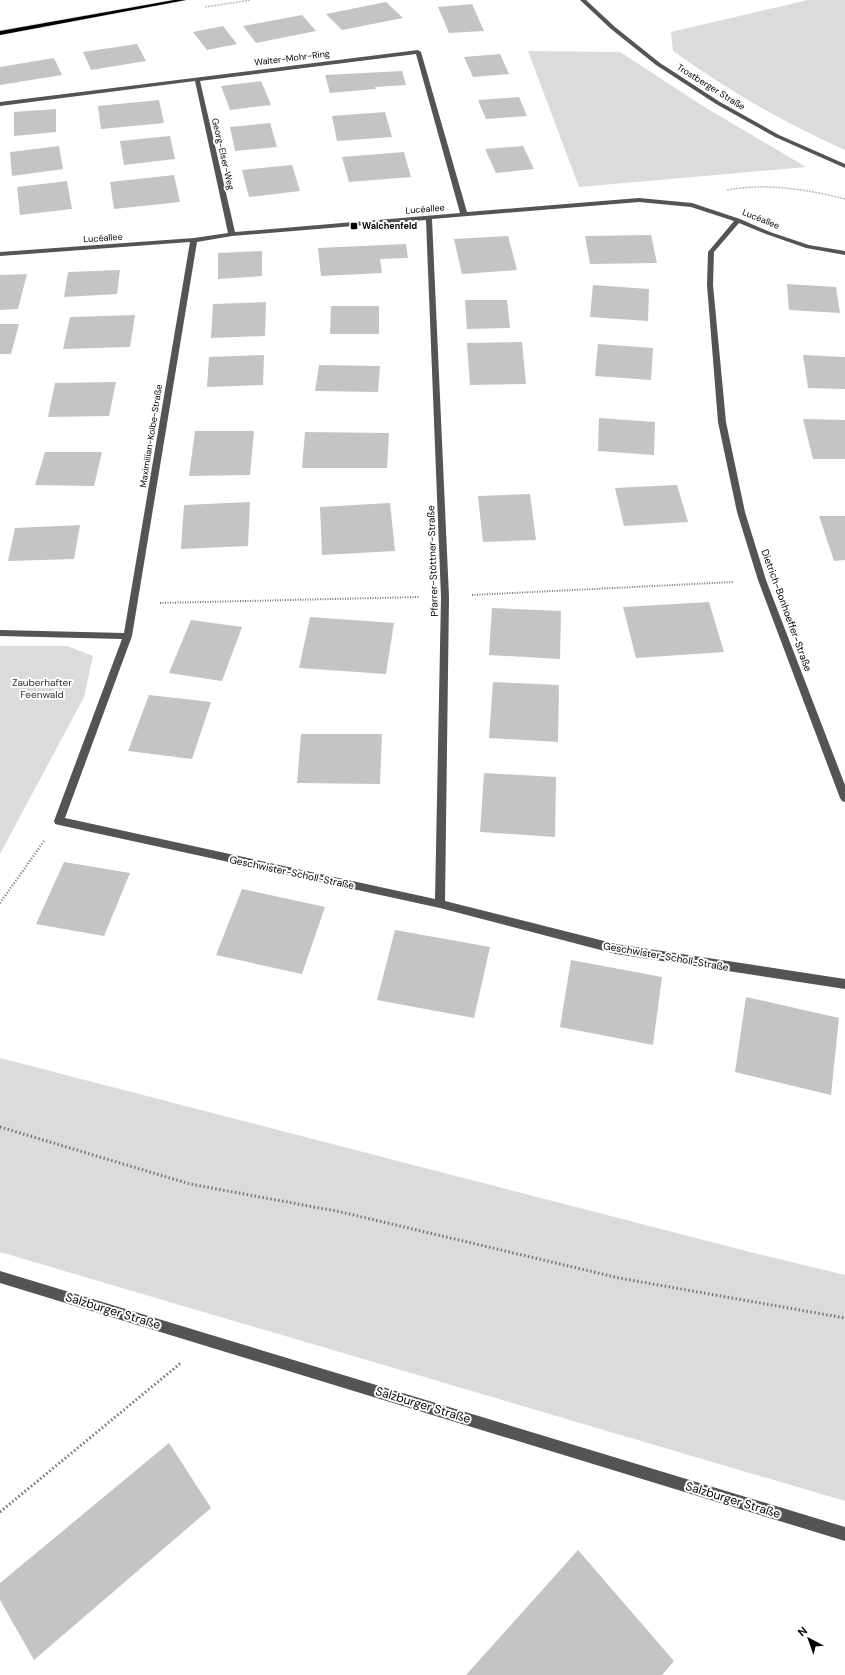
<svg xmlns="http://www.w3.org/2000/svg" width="845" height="1675" font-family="'DM Sans',sans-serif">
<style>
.green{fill:#dbdbdb}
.building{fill:#c4c4c4}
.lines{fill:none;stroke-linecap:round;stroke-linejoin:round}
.major-casing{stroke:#dbdbdb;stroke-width:1}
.path-far3{stroke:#767676;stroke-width:1.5;stroke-dasharray:0.5 1;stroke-linecap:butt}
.path-far2{stroke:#767676;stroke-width:2;stroke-dasharray:1 1.5;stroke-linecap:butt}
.path-far1{stroke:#767676;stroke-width:2.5;stroke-dasharray:1 2;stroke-linecap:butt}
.path{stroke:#767676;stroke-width:3;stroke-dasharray:1.5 2.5;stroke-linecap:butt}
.minor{fill:#545454;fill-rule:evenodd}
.major{fill:#000;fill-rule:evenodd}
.poi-dot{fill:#000;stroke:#fff;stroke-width:1.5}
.labels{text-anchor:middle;stroke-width:4;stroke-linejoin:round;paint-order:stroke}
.far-street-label{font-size:9px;fill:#000;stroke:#fff}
.far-poi-label{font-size:9px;font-weight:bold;fill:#000;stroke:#fff;text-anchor:start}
.street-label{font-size:10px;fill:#000;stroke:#fff}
.park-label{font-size:10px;fill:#323232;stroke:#fff}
.near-street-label{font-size:12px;fill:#000;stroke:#fff}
</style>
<rect width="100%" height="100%" fill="#fff"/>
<g class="green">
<path d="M 808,0 L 845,0 L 845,150 C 784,123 726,89 673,51 L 671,32 Z"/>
<path d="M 528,51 L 620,52 L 703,106 L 806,167 L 579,187 Z"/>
<path d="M 0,646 L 67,646 L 93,656 L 84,697 L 0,854 Z"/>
<path d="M 0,1058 L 754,1253 L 845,1275 L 845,1501 L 0,1252 Z"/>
</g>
<g class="building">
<path d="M 386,2 L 403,18 L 342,30 L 326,14 Z"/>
<path d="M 472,4 L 484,31 L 449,33 L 438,7 Z"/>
<path d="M 302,15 L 316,31 L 256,43 L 243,26 Z"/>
<path d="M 223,26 L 237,44 L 207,50 L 193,32 Z"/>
<path d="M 137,44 L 146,61 L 91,70 L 83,52 Z"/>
<path d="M 500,54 L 509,74 L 473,77 L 464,57 Z"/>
<path d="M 54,58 L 62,75 L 0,85 L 0,67 Z"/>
<path d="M 402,71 L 406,85 L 375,87 L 376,89 L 330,93 L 325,75 Z"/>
<path d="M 261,81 L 271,105 L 230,110 L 221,86 Z"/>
<path d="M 519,97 L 527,116 L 486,119 L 478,100 Z"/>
<path d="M 159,100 L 164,123 L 101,129 L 98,106 Z"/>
<path d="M 56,109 L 56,132 L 14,136 L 14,112 Z"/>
<path d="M 385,112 L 392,137 L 337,141 L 332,116 Z"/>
<path d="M 270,123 L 277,147 L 235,151 L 230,127 Z"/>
<path d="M 170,136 L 175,159 L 124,165 L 120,141 Z"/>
<path d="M 59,146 L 63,169 L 12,176 L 10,152 Z"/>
<path d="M 523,146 L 534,169 L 496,173 L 485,149 Z"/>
<path d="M 404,152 L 411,177 L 349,182 L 342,157 Z"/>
<path d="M 292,165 L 300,191 L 249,197 L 242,170 Z"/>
<path d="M 174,175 L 180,202 L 114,209 L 110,182 Z"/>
<path d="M 67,181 L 72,209 L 20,215 L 17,187 Z"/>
<path d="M 651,235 L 657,263 L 590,264 L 585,236 Z"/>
<path d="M 508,236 L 517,270 L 462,274 L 454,239 Z"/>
<path d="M 406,244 L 408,258 L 380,259 L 382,273 L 321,276 L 318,248 Z"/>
<path d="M 262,251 L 262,276 L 218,279 L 218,253 Z"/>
<path d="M 120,270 L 117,294 L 64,297 L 68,272 Z"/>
<path d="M 27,274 L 18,309 L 0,310 L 0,275 Z"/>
<path d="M 787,284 L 836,287 L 840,313 L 789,310 Z"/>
<path d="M 593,285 L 649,289 L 648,321 L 590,317 Z"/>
<path d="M 465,300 L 507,300 L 510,328 L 467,329 Z"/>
<path d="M 266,302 L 265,336 L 211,338 L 213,304 Z"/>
<path d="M 331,306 L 379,306 L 379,334 L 330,334 Z"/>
<path d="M 135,315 L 130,347 L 63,349 L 70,317 Z"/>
<path d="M 0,324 L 19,324 L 11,354 L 0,354 Z"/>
<path d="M 522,342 L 526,384 L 470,385 L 467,343 Z"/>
<path d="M 598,344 L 653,348 L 651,380 L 595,376 Z"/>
<path d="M 264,355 L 263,385 L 207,387 L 209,357 Z"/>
<path d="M 803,355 L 845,357 L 845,389 L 808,388 Z"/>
<path d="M 319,365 L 380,366 L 378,392 L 315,391 Z"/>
<path d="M 116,382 L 109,416 L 48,417 L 55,383 Z"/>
<path d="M 599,418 L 655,422 L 654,455 L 598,451 Z"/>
<path d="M 803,419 L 845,420 L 845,459 L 813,459 Z"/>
<path d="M 195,431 L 254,431 L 250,475 L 189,476 Z"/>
<path d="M 305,432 L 389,433 L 387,468 L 302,468 Z"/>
<path d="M 45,452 L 102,452 L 94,486 L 35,485 Z"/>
<path d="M 677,485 L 688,522 L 624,526 L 615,488 Z"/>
<path d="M 530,494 L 536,540 L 483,542 L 478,496 Z"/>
<path d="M 250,502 L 248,546 L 181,549 L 184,505 Z"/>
<path d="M 390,503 L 395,551 L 322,555 L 320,507 Z"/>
<path d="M 819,516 L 845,516 L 845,560 L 834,561 Z"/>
<path d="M 80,525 L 74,559 L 8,561 L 15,528 Z"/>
<path d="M 709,602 L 724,652 L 636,658 L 623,607 Z"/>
<path d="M 492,608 L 561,611 L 560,659 L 489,655 Z"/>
<path d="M 310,617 L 394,623 L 386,674 L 299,668 Z"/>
<path d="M 191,620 L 242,627 L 222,681 L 169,673 Z"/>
<path d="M 493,682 L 559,685 L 558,742 L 489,738 Z"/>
<path d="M 149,695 L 211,702 L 192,759 L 128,751 Z"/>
<path d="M 301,734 L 382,734 L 380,784 L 297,783 Z"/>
<path d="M 484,773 L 556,777 L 555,837 L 480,832 Z"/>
<path d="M 64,862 L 130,873 L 104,936 L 36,924 Z"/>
<path d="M 242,889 L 325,907 L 302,974 L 216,955 Z"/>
<path d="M 395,930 L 490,947 L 474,1018 L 377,1000 Z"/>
<path d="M 571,960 L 662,977 L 653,1045 L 560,1027 Z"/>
<path d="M 746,997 L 839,1018 L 831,1095 L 735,1072 Z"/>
<path d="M 169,1443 L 211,1508 L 34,1660 L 0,1600 L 0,1583 Z"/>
<path d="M 578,1550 L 674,1661 L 662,1675 L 466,1675 Z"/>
</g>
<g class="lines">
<g class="major-casing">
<path id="major" d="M 174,0 L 186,0 L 0,35 L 0,31 Z"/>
</g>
<g class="path-far3">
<path d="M 205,7 L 251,0"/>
<path d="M 727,190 C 767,183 806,189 845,199"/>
</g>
<g class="path-far2">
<path d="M 472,595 L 734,582"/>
<path d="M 160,603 L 419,597"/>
</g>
<path class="path-far1" d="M 0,903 L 44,841"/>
<g class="path">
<path d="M 0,1127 L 190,1184 L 341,1212 L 619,1278 L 845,1318"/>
<path d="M 0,1512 L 182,1362"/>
</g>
<g class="minor">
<path d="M 580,0 L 586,0 L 615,27 L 660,63 L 720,102 L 779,135 L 845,164 L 845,168 L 775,137 L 716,104 L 656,65 L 611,29 Z"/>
<path d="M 418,50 L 421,52 L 467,212 L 639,198 L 692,203 L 740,219 L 770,232 L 809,245 L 845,251 L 845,255 L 806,248 L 766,234 L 739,223 L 714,252 L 713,285 L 726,422 L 745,512 L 766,580 L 845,785 L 845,802 L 842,801 L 840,798 L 758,580 L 737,512 L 718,422 L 707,285 L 708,252 L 734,221 L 691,207 L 639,202 L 432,219 L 449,597 L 445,901 L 616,944 L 845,979 L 845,989 L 616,954 L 440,908 L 59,825 L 55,824 L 54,821 L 122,639 L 0,636 L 0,630 L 124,633 L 190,242 L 0,256 L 0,252 L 194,238 L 228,233 L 195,81 L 0,106 L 0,102 ZM 416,54 L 460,213 L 235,232 L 200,81 ZM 426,220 L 441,597 L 435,899 L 65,818 L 132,636 L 197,242 L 232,236 Z"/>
<path d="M 0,1271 L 845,1527 L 845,1541 L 0,1283 Z"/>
</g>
<use href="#major" class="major"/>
</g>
<rect class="poi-dot" x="350" y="222" width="8" height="8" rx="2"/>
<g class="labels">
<g class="far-street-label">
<text transform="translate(292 58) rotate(-7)" y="3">Walter-Mohr-Ring</text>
<text transform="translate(711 87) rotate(32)" y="3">Trostberger Straße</text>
<text transform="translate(223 154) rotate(77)" y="3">Georg-Elser-Weg</text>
<text transform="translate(425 209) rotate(-5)" y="3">Lucéallee</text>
<text transform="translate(761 219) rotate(22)" y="3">Lucéallee</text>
<text transform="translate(103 238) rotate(-4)" y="3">Lucéallee</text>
<text transform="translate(151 436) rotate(-81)" y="3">Maximilian-Kolbe-Straße</text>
</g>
<g class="far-poi-label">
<text x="362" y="229">Walchenfeld</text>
</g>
<g class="street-label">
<text transform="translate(432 561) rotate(-92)" y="4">Pfarrer-Stöttner-Straße</text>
<text transform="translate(787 610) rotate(70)" y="4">Dietrich-Bonhoeffer-Straße</text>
<text transform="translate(292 872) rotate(12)" y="4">Geschwister-Scholl-Straße</text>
<text transform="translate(666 956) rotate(10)" y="4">Geschwister-Scholl-Straße</text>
</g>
<g class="park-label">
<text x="42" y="686">Zauberhafter<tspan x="42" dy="12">Feenwald</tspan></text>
</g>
<g class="near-street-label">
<text transform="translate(113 1311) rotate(17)" y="4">Salzburger Straße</text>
<text transform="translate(423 1405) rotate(17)" y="4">Salzburger Straße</text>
<text transform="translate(733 1500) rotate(17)" y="4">Salzburger Straße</text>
</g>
</g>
<g transform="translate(809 1639) rotate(319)" stroke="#ffffff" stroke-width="3" paint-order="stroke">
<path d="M0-3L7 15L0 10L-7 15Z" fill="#000000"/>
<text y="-6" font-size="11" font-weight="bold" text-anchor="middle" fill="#000000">N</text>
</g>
</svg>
